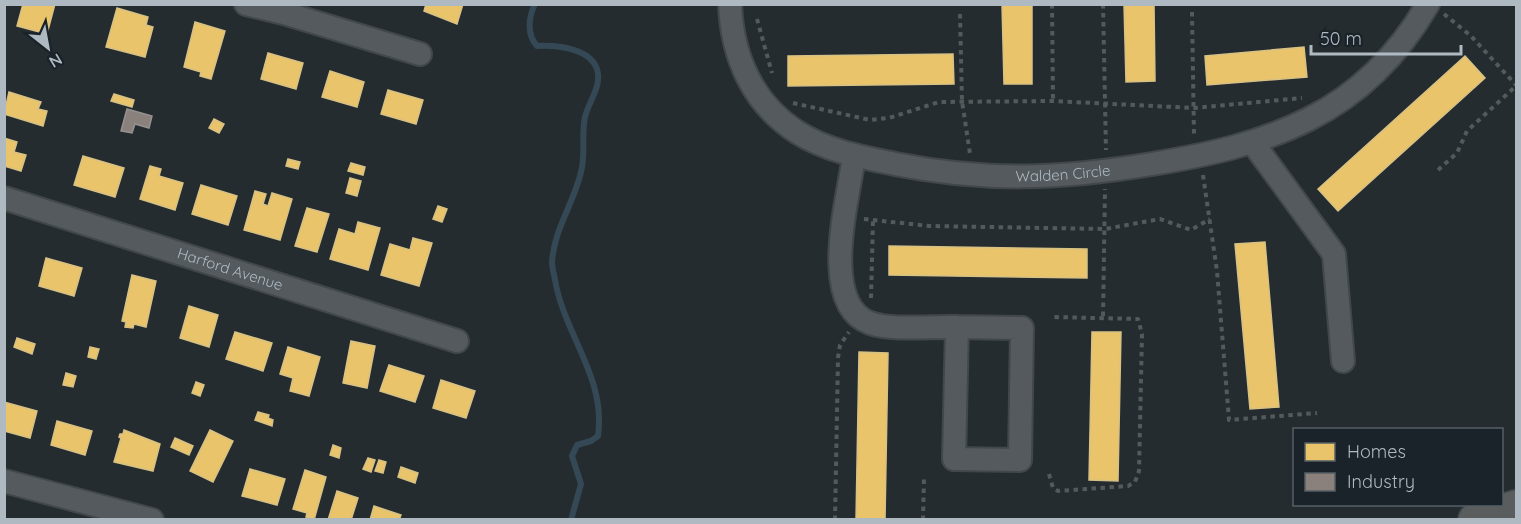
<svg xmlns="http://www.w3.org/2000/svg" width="1521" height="524" font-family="Quicksand,sans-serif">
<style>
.homes{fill:#e9c46a;stroke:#d7c184;stroke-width:1.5}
.industry{fill:#8a817c;stroke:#959291;stroke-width:1.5}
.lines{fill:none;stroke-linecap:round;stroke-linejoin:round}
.stream{stroke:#344955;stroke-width:6}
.street-casing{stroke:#42474a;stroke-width:26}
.highway-casing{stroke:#41484b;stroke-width:36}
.path{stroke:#54595c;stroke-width:4;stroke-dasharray:4.5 4.5;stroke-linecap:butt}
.street{stroke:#545a5e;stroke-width:22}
.highway{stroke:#595d5e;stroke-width:33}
.labels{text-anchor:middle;stroke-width:6;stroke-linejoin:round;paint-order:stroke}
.street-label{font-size:15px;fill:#aeb9c1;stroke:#192329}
</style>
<rect width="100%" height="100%" fill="#252c2f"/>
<g class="homes">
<path d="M 23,4 L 55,4 L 47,34 L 17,26 Z"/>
<path d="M 426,4 L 463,4 L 457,24 L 424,11 Z"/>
<path d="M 1002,4 L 1032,4 L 1032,84 L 1004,84 Z"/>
<path d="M 1124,4 L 1154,4 L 1155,81 L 1126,82 Z"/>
<path d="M 117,8 L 148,17 L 146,25 L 153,27 L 145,57 L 106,47 Z"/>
<path d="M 195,22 L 225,31 L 211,79 L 200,76 L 201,72 L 184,67 Z"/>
<path d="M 1304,47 L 1307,77 L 1207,85 L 1205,56 Z"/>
<path d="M 268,53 L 303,63 L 296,89 L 261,79 Z"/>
<path d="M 953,54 L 954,84 L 788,86 L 788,56 Z"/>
<path d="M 1465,56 L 1485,78 L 1338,211 L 1318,189 Z"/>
<path d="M 330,71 L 364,82 L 357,107 L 322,97 Z"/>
<path d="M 388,90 L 423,100 L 416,124 L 381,114 Z"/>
<path d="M 9,92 L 41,102 L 38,109 L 47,111 L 43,126 L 4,114 Z"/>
<path d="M 114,94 L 134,100 L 132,107 L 111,101 Z"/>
<path d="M 214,119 L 224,124 L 219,133 L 209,128 Z"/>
<path d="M 4,138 L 17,142 L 14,152 L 26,155 L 21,171 L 4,166 Z"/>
<path d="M 83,156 L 124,168 L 115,197 L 74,185 Z"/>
<path d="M 288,159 L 300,162 L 298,169 L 286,166 Z"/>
<path d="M 351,163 L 365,167 L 363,175 L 348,171 Z"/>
<path d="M 150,166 L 161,169 L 159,176 L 183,183 L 175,210 L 140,199 Z"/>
<path d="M 350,178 L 361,181 L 357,196 L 346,193 Z"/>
<path d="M 201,185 L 237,196 L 228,225 L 192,214 Z"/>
<path d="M 255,191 L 266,194 L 263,204 L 268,206 L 272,193 L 292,199 L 280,240 L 244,230 Z"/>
<path d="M 438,206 L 447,209 L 442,222 L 433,219 Z"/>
<path d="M 307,208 L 329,214 L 317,252 L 295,246 Z"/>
<path d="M 358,222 L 380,228 L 368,270 L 330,259 L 339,229 L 355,234 Z"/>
<path d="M 413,238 L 432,243 L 419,286 L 381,275 L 390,244 L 410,250 Z"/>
<path d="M 1265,242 L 1279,407 L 1250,409 L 1235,244 Z"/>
<path d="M 889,246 L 1087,249 L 1087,278 L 889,275 Z"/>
<path d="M 46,258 L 82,268 L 74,296 L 39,286 Z"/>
<path d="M 132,275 L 156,281 L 146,327 L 134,324 L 133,328 L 125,327 L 126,322 L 122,321 Z"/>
<path d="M 189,306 L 218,315 L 209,347 L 180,338 Z"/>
<path d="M 235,332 L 272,343 L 263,371 L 226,359 Z"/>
<path d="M 1092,332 L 1121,332 L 1118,481 L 1089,480 Z"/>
<path d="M 17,338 L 35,344 L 32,354 L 14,347 Z"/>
<path d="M 351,341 L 375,346 L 367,388 L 343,383 Z"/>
<path d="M 90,347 L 99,349 L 96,359 L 88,357 Z"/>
<path d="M 288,347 L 320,357 L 309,396 L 290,391 L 293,378 L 280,374 Z"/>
<path d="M 859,352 L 888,353 L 885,520 L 856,520 Z"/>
<path d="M 389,365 L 424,376 L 415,402 L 380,391 Z"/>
<path d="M 66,373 L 76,376 L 73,387 L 63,385 Z"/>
<path d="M 441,380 L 475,391 L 466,418 L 433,408 Z"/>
<path d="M 196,382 L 204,385 L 200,396 L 192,393 Z"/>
<path d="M 4,402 L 37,411 L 30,438 L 4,431 Z"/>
<path d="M 258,412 L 269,415 L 268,418 L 273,420 L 272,426 L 255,420 Z"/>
<path d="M 57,421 L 92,431 L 85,455 L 51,445 Z"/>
<path d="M 124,430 L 160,444 L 153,471 L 114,462 L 121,438 L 119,437 L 120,434 L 123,434 Z"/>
<path d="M 210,430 L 233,441 L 213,482 L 190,471 Z"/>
<path d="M 175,438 L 193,446 L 189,455 L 171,447 Z"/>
<path d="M 333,445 L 341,448 L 339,458 L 330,455 Z"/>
<path d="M 368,458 L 375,460 L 371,472 L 363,469 Z"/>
<path d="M 379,460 L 386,462 L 383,473 L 375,471 Z"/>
<path d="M 401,467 L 418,473 L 415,483 L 398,477 Z"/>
<path d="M 250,469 L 285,479 L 277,505 L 242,496 Z"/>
<path d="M 305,470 L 326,477 L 314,520 L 306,517 L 307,513 L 293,509 Z"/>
<path d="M 337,491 L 358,498 L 351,520 L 328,520 Z"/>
<path d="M 374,506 L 401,515 L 399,520 L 370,520 Z"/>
</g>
<path class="industry" d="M 127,109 L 152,116 L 149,128 L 135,124 L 132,133 L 121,131 Z"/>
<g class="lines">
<path class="stream" d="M 535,4 C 528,18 527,35 537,46 C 556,45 595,48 598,74 C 600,88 588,104 585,117 C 581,136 586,155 581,172 C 574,203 554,229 552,262 C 552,269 555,278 556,285 C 567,338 606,379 598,436 L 591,441 L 577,445 L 572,456 L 581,484 L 571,520"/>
<g class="street-casing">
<g id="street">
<path d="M 246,4 L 284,13 L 420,54"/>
<path id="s1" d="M 730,4 C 732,56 752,103 797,132 C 827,151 861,157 895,164 C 987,182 1061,179 1152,164 C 1207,155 1259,144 1309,119 C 1361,93 1399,54 1428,4"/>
<path d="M 1253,143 L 1334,254 L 1343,361"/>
<path d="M 854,156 C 849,196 818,304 870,323 C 893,331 932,326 957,327 L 954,459 L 1020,460 L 1022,328 L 957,327"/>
<path id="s2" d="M 4,198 L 457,341"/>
<path d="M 4,481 L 152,520"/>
</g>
</g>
<g class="highway-casing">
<path id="highway" d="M 1475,520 L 1516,507"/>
</g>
<g class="path">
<path d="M 1052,4 L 1053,101"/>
<path d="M 1103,4 L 1106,150"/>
<path d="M 1192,12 L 1194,135"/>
<path d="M 960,14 L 962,101 L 970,154"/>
<path d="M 1444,14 L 1471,36 L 1516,85"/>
<path d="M 757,19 L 772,73"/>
<path d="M 793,103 L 870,120 L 889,118 L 939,102 L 1053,101 L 1194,108 L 1302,98"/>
<path d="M 1438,170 L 1457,153 L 1467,131 L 1516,86"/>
<path d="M 1203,175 L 1217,271 L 1229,420 L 1317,413"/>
<path d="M 864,219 L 929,226 L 1105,229 L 1160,219 L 1191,230 L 1210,219"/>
<path d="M 871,298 L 873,221"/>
<path d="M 1103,316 L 1105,189"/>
<path d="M 1049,474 L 1053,488 L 1058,491 L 1128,486 L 1135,482 L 1139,471 L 1142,334 L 1138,319 L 1053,317"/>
<path d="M 835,520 L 838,358 L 840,345 L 849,332"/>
<path d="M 923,520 L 924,477"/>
</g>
<use href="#street" class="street"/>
<use href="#highway" class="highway"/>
</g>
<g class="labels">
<g class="street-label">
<text dy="5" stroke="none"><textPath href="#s1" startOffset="423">Walden Circle</textPath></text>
<text dy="5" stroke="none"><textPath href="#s2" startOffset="237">Harford Avenue</textPath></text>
</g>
</g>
<rect width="1521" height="524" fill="none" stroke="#aeb9c1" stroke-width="12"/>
<rect x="1293" y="428" width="210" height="78" fill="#192329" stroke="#555f66" stroke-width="1.5"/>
<rect x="1305" y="443" width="30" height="18" fill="#e9c46a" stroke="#555f66" stroke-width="1.5"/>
<text x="1347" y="458" font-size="18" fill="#aeb9c1">Homes</text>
<rect x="1305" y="473" width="30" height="18" fill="#8a817c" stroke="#555f66" stroke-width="1.5"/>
<text x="1347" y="488" font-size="18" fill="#aeb9c1">Industry</text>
<g transform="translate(48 48) rotate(149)" stroke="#192329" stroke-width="4.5" paint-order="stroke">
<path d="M0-4.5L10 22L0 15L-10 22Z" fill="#aeb9c1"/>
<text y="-9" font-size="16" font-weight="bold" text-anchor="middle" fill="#aeb9c1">N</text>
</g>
<path d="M1311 45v9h150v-9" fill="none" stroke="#aeb9c1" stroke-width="3"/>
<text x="1320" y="45" font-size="18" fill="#aeb9c1" stroke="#192329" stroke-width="4.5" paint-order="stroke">50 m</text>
</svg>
